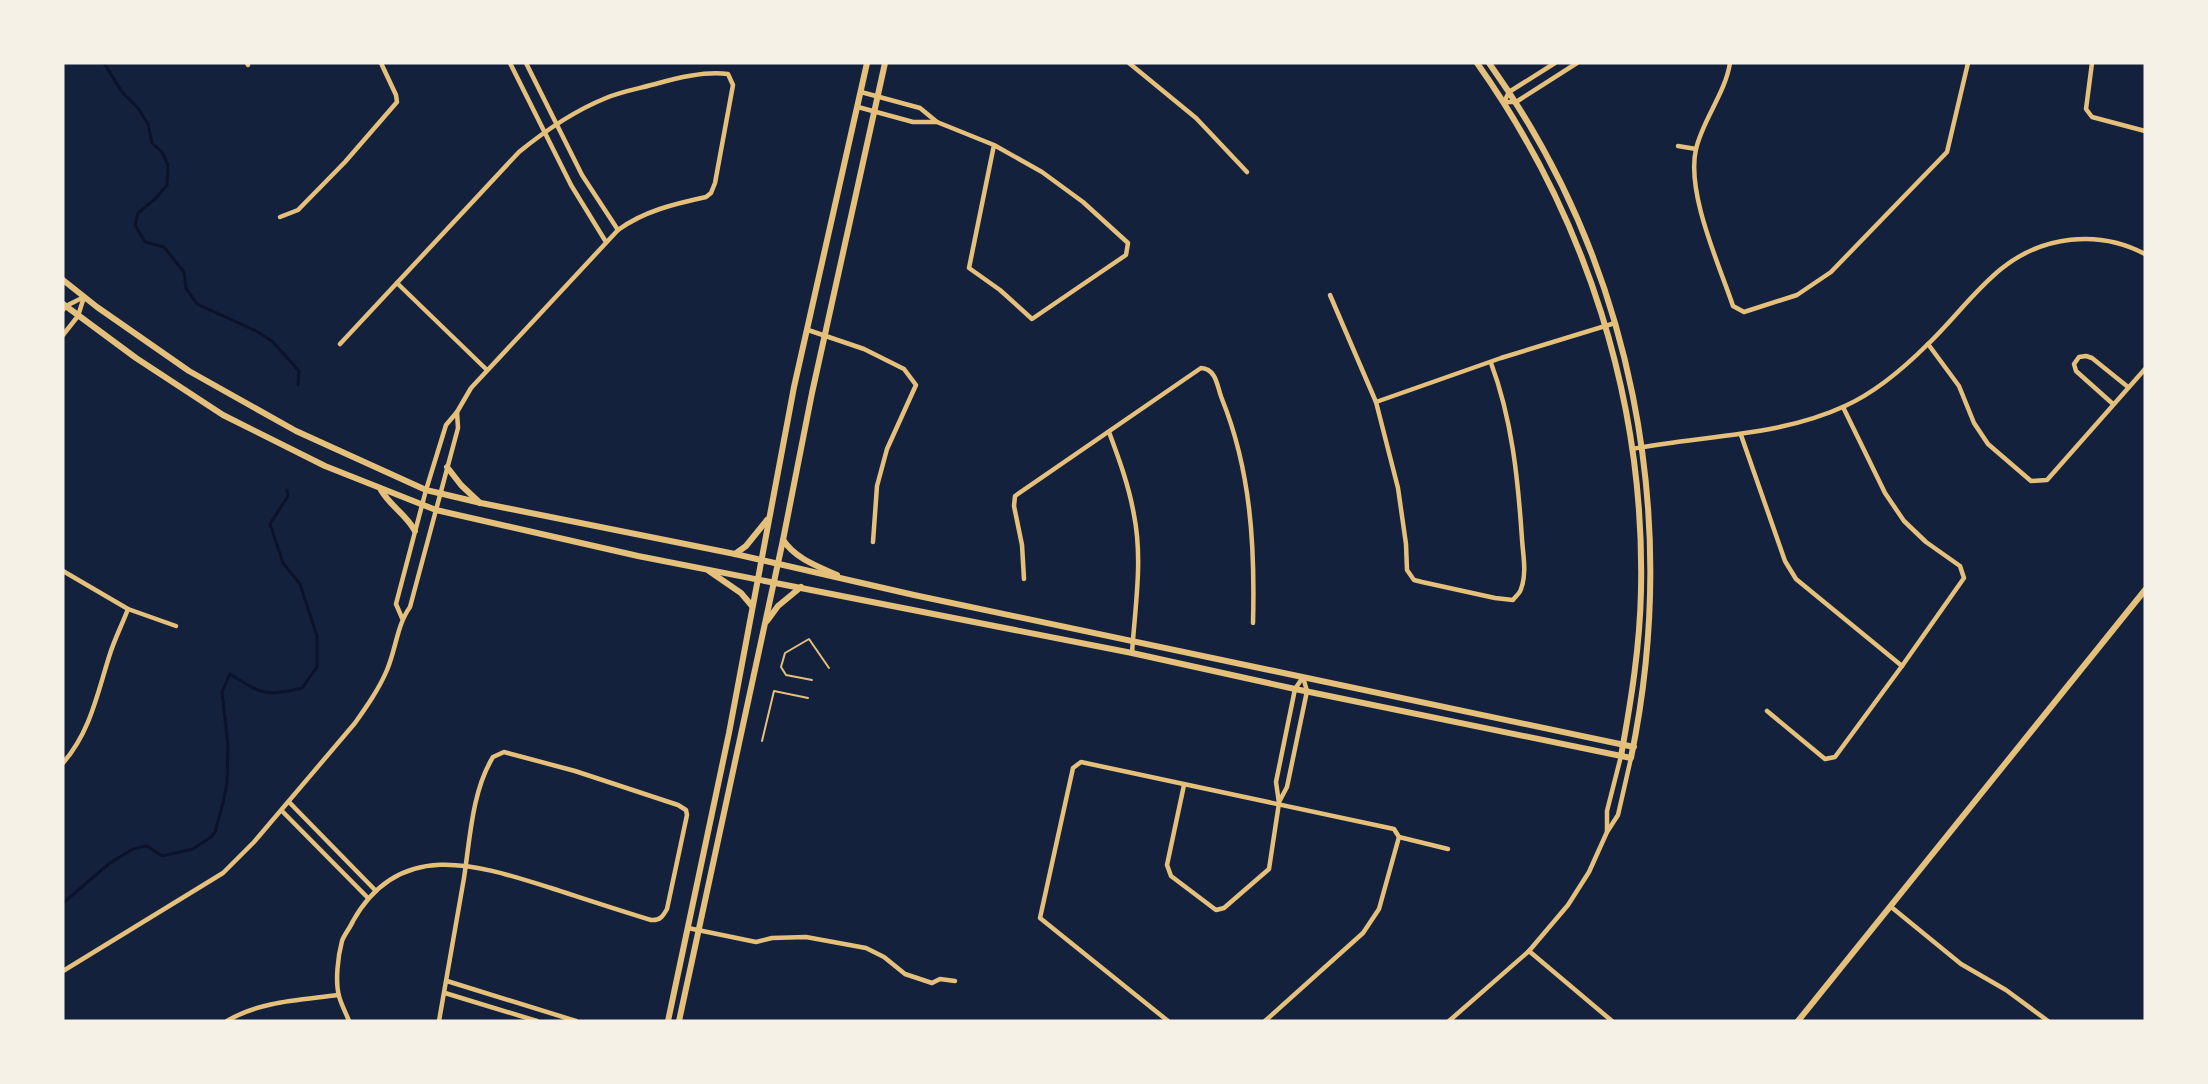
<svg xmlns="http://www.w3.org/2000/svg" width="2208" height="1084" font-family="'Nunito Sans',sans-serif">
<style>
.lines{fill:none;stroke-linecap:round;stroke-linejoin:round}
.stream{stroke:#0b132b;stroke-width:3}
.service{stroke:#e5c07b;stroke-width:2}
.minor{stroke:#e5c07b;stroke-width:4.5}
.tertiary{stroke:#e5c07b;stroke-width:6}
</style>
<rect width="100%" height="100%" fill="#14213d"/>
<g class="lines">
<g class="stream">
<path d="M 104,63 L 122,92 L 138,108 L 148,124 L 152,143 L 162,152 L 168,165 L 167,185 L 156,198 L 138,213 L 135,225 L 145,242 L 164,247 L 184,272 L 186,288 L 197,304 L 256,331 L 272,341 L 299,371 L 298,385"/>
<path d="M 63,903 L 110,863 L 133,849 L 147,846 L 162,856 L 193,849 L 211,837 L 215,832 L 223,803 L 227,783 L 228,746 L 222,692 L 230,674 C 261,694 266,697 302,688 L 317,667 L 317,636 L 300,584 L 283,563 L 270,524 L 288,496 L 287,490"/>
</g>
<g class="service">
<path d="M 812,680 L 786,675 L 781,667 L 785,653 L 809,639 L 829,668"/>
<path d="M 762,741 L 774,691 L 808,698"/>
</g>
<g class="minor">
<path d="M 247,63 L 248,65"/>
<path d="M 510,63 L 571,185 L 606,242"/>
<path d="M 526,63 L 582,175 L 618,230"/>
<path d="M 1129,63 L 1196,118 L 1247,172"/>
<path d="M 1555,63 L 1509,92 L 1504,102 L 1516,102 L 1577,63"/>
<path d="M 1730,63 C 1725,94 1703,119 1696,149 C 1686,193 1719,264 1733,306 L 1744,312 L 1797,295 L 1831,272 L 1947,152 L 1968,63"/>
<path d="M 2092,63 L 2086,109 L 2092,117 L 2145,131"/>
<path d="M 861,92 L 920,108 L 937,122 L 994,145 L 1042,172 L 1083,202 L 1128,243 L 1126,255 L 1032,319 L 1000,290 L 969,268 L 994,145"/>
<path d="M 858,107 L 913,122 L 937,122"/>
<path d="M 1678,146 L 1696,149"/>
<path d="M 280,217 L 298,210 L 345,162 L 397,102 L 396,95 L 381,63"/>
<path d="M 397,283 L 487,370"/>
<path d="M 1330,295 L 1376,402"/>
<path d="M 63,310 L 66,306 L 84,297"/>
<path d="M 808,330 L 864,349 L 904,369 L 916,385 L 887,449 L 877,486 L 873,542"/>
<path d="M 63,335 L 78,316 L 84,297"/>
<path d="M 340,344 L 519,152 C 546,130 574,111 606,98 C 622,91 642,88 659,83 C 680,77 706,71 728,74 L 733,85 L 715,183 L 711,193 L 706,197 C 674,204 644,211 618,230 L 471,388 L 457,412 L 446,425 L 426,490 L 396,604 L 402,618"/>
<path d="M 1928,344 L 1959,386 L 1974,423 L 1988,444 L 2031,481 L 2047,480 L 2145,369"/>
<path d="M 1491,363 C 1512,419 1518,479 1522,539 C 1523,555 1527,573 1521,589 C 1520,593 1516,596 1513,600 L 1495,598 L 1422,582 L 1414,580 L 1407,570 L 1406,544 L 1398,488 L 1376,402 L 1501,358 L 1615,323"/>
<path d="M 2113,404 L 2076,371 L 2074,364 L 2079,357 L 2086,356 L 2092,358 L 2128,387"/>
<path d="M 1109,432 C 1119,459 1129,486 1134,515 C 1143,560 1135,607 1132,653"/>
<path d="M 1741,435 L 1785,561 L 1796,579 L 1902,666 L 1964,578 L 1960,566 L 1926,542 L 1904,521 L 1885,493 L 1843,407"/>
<path d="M 1632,449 C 1703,435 1778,437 1845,406 C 1876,392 1904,368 1928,344 C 1953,320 1974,291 2001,269 C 2042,236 2098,229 2145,254"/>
<path d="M 63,571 L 128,609 L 176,626"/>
<path d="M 1024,579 L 1022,545 L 1014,506 L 1015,496 L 1201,368 C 1217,369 1217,387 1222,399 C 1251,471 1255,546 1253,623"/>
<path d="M 1767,711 L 1825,759 L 1835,757 L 1902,666"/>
<path d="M 63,763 C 90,732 97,695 109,657 C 114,640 122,625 128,609"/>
<path d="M 1184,785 L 1167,865 L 1171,876 L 1216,910 L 1224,908 L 1269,869 L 1279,803 L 1276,782 L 1295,689 L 1303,677"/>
<path d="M 289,802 L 376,891"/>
<path d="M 1279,802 L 1287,787 L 1307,691 L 1303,677"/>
<path d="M 282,811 L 368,898"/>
<path d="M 1607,832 L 1607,811 L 1621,756"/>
<path d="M 1399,837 L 1448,849"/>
<path d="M 1890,906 L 1961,964 L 2006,990 L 2048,1021"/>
<path d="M 688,928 L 756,942 L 772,938 L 806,937 L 866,948 L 884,957 L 905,974 L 932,983 L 940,979 L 955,981"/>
<path d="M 1529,951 L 1612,1021"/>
<path d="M 63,971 L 223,873 L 254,842 L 355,723 C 367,706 379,689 387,670 C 396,649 397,625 410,607 L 458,428 L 457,412"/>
<path d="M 447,981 L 576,1021"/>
<path d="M 445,993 L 537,1021"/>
<path d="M 227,1021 C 260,1001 301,1000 338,995"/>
<path d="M 349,1021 C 346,1013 341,1004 339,996 C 335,981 338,956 342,941 C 344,935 350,928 353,921 C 400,838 478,865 551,888 C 585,899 618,910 651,920 C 660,921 663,916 667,909 L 687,815 L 686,810 L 678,805 L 575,771 L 504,752 L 493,757 C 472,791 470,839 464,878 L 439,1021"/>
<path d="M 1168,1021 L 1040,918 L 1073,768 L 1081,762 L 1394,829 L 1399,837 L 1379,909 L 1363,933 L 1265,1021"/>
<path d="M 1449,1021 L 1529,951 L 1568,905 L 1589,872 L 1607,832 L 1618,815 L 1631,758"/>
</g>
<g class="tertiary">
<path d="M 1477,63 C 1586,217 1645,401 1641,590 C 1640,646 1631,701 1621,756"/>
<path d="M 63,280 L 97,307 L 189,371 L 296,431 L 426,490 L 481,503 L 735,554 L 914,595 L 1634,747"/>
<path d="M 63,304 L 136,358 L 223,415 L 325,466 L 436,510 L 638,556 L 1132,653 L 1295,689 L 1631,758 C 1681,516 1633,265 1489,63"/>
<path d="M 447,467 L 461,485 L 480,503"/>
<path d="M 381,490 C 390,506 406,514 415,531"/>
<path d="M 783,540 C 796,559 817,566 837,575"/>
<path d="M 735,554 L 746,546 L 767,520"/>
<path d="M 709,571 L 741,593 L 752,606"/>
<path d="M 767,621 L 778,606 L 801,587"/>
<path d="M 668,1021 L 729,733 L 794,387 L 867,63"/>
<path d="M 679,1021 L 783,540 L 812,393 L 885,63"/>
<path d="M 1798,1021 L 2145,590"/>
</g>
</g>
<rect width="2208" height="1084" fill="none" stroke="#f6f1e7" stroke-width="129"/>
</svg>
